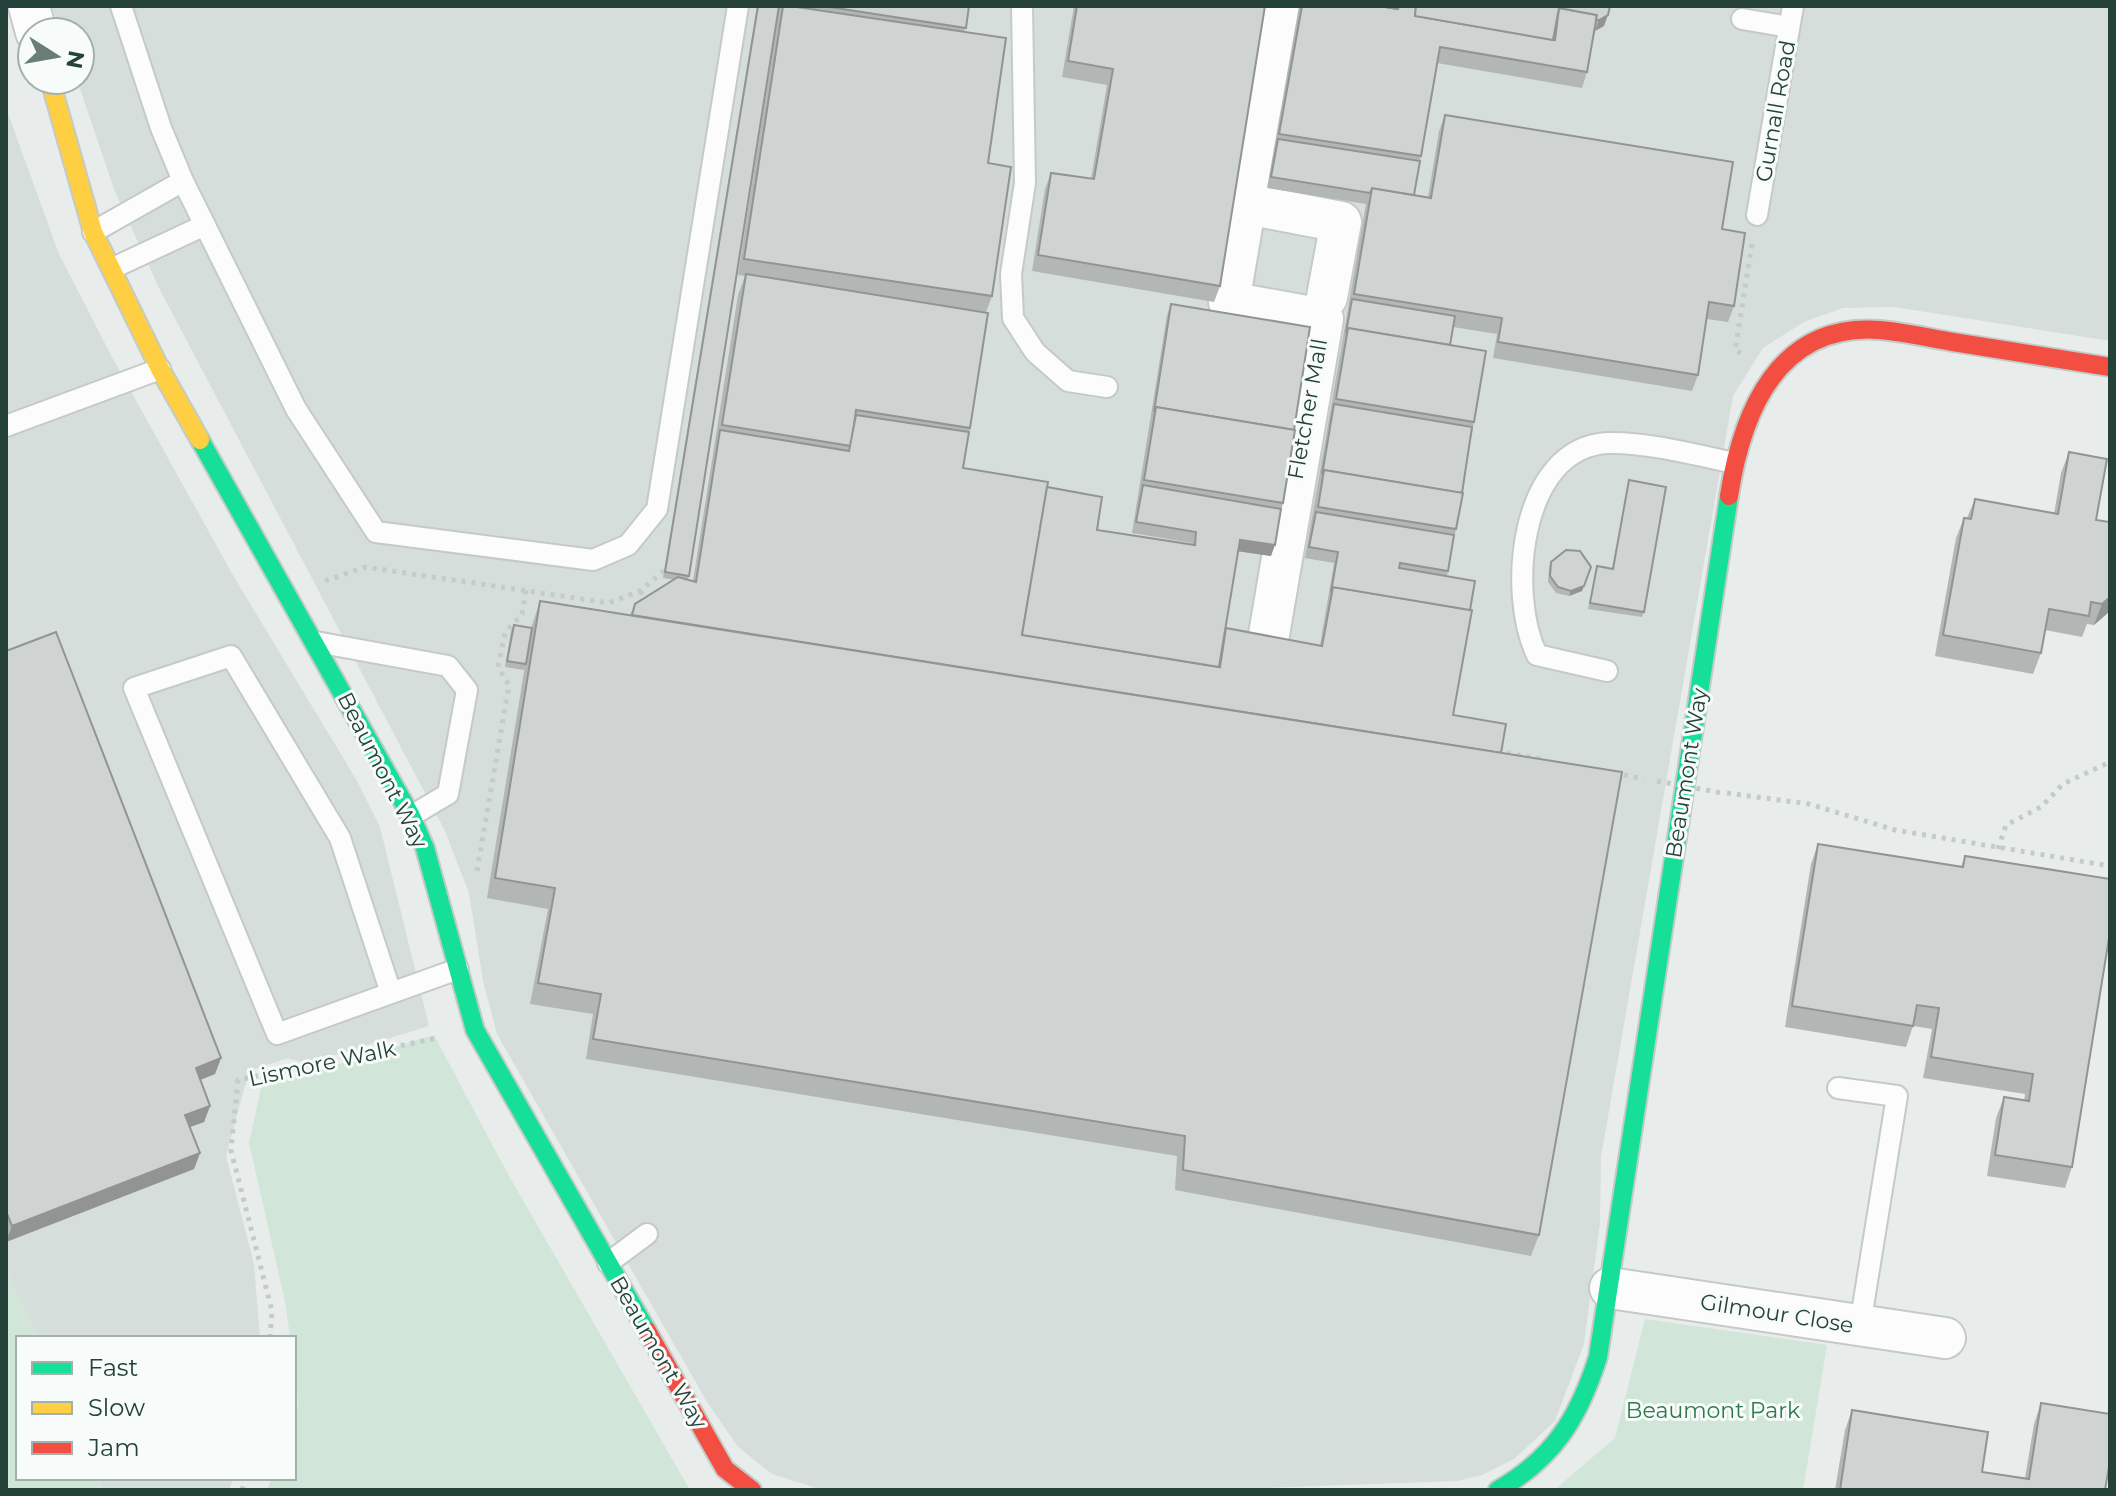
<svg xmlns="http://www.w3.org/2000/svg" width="2116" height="1496" font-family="Montserrat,sans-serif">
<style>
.built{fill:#d6dedb}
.green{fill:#d1e6d8}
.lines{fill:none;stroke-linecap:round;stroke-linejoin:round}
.lane-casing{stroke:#c5cac8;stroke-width:24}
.street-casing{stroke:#c5cac8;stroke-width:44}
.fast-casing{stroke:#c3cbc8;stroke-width:22}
.slow-casing{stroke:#c3cbc8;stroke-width:22}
.jam-casing{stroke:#c3cbc8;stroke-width:22}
.path{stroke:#c3ccca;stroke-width:5;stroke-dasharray:4 6;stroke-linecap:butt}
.lane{stroke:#fcfcfc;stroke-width:20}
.street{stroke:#fcfcfc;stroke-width:40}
.fast{stroke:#16e098;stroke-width:18}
.slow{stroke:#ffcf43;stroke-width:18}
.jam{stroke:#f24e42;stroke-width:18}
.path-bridge{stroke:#c3ccca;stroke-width:5;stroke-dasharray:4 6;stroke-linecap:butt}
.wall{fill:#b2b6b5;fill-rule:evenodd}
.shaded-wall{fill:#919493}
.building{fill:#cfd4d2;stroke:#919493;stroke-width:2}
.labels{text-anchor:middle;stroke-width:6;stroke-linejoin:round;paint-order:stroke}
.street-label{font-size:22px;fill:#24423a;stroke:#f7fbf9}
.park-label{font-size:22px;fill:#2d7a4b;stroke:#f7fbf9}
</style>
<rect width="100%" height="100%" fill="#e8edeb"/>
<g class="built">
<path d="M 52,6 L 2110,6 L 2110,341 L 1894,307 L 1843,308 L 1804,322 L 1763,348 L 1733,396 L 1601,1157 L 1600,1224 L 1584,1344 L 1555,1421 L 1514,1459 L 1482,1475 L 1458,1481 L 1209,1490 L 822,1490 L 772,1474 L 738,1447 L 707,1402 L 497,1034 L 483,981 L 469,893 L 445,831 L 159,288 L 115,192 L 77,80 L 80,80 L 80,32 L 61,32 Z"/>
<path d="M 6,108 L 59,254 L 113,359 L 234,577 L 356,779 L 380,827 L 429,1026 L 306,1064 L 288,1058 L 249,1071 L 226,1156 L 254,1264 L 260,1338 L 38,1338 L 6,1271 Z"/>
<path d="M 99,1478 L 234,1478 L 229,1490 L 104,1490 Z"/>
</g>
<g class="green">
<path d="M 434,1035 L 509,1176 L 690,1490 L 267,1490 L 271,1478 L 294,1478 L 294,1416 L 298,1406 L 294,1338 L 290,1338 L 286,1306 L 249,1143 L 261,1088 Z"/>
<path d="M 6,1271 L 38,1338 L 18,1338 L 18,1478 L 99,1478 L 104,1490 L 6,1490 Z"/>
<path d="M 1645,1319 L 1827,1345 L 1803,1490 L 1554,1490 L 1615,1438 Z"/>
</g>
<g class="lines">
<g class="lane-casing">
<g id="lane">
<path d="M 121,6 L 161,128 L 183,181 L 296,409 L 376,532 L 593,560 L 628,545 L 657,509 L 738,6"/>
<path d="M 1022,6 L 1025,183 L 1011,274 L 1013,318 L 1035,352 L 1068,381 L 1107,387"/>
<path d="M 1742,19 L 1789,27"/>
<path d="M 1757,215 L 1793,6"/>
<path d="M 93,232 L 183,181"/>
<path d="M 113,268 L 205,225"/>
<path d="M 6,426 L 160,369"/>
<path d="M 316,642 L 448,666 L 467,690 L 448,794 L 411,816"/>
<path d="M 1607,671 L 1537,655 C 1507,594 1519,447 1608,443 C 1646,442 1697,455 1734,463"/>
<path d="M 391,993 L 340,838 L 231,656 L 134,688 L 277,1034 L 458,969"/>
<path d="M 1838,1088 L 1897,1096 L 1860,1325"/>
<path d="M 608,1263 L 647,1234"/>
</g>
</g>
<g class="street-casing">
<g id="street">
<path d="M 29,6 L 36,32"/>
<path d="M 1247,204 L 1341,222 L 1327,297"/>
<path d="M 1266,652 L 1323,319 L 1229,302 L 1280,6"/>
<path d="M 1610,1288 L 1945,1338"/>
</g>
</g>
<g class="fast-casing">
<g id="fast">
<path d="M 200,440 L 411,816 L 425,848 L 475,1030 L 647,1331"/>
<path d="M 1498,1490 C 1554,1458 1579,1417 1598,1357 L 1729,496"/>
</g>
</g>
<g class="slow-casing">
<path id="slow" d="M 50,80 L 93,232 L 160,369 L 200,440"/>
</g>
<g class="jam-casing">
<g id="jam">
<path d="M 1729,496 C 1742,412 1778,322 1880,330 C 1904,332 1929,338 1953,342 C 2005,350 2058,359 2110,367"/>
<path d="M 647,1331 L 725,1469 L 752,1490"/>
</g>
</g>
<g class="path">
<path d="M 1741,353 L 1735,350 L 1752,244"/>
<path d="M 325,581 L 365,567 L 609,603 L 640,591 L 667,568"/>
<path d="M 640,591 L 646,601"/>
<path d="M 1497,751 L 1546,760"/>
<path d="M 1614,773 L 1644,779"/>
<path d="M 1727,793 L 1809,804 L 1895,830 L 2110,866"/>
<path d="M 1998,849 L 2006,825 L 2041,807 L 2063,784 L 2110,762"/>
<path d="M 477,871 L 509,685 L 498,667 L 505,633 L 522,614 L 526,590"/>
<path d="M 270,1338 L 272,1311 L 231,1150 L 238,1080 L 437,1038"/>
<path d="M 242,1490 L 246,1478"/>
</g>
<use href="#lane" class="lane"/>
<use href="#street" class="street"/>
<use href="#fast" class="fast"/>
<use href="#slow" class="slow"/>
<use href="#jam" class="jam"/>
<path class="path-bridge" d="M 1657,781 L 1722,793"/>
</g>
<g class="wall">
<path d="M 757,6 L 969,6 L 964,32 L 988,163 L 992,296 L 986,312 L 970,428 L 963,468 L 1047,487 L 1097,530 L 1192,545 L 1192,543 L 1132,533 L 1167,315 L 1171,304 L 1294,430 L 1283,503 L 1271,556 L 1238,551 L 1225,632 L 1320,645 L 1334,563 L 1305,558 L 1366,204 L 1267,188 L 1299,6 L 1610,6 L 1604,26 L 1594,31 L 1587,72 L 1582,88 L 1437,63 L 1414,195 L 1428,197 L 1439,131 L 1445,115 L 1722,229 L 1734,306 L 1728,322 L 1707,319 L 1698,375 L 1692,391 L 1493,358 L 1497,334 L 1453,327 L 1450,345 L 1474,422 L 1456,529 L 1447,576 L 1453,715 L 1501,753 L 1539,1235 L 1531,1256 L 1175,1190 L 1177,1156 L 586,1059 L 593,1014 L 530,1004 L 548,909 L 487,898 L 525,666 L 524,670 L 505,667 L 511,631 L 514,625 L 531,628 L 540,601 L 630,615 L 635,604 L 675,580 L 663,578 ZM 778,17 L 738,275 L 745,276 L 738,295 L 693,581 L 688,580 Z"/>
<path d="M 1074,6 L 1265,6 L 1220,286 L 1214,302 L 1032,271 L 1045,189 L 1051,173 L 1091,179 L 1107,85 L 1062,77 Z"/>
<path d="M 2069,452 L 2096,520 L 2110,611 L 2094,625 L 2087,624 L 2082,637 L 2045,630 L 2041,653 L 2033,674 L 1935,656 L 1956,538 L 1964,518 L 1967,518 L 1975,499 L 2054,514 L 2061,473 Z"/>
<path d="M 1629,480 L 1644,612 L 1642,617 L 1588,609 L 1597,566 L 1612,569 Z"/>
<path d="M 1551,562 L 1591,567 L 1582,591 L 1569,596 L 1556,593 L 1548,582 L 1549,568 Z"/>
<path d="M 6,651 L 221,1058 L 215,1074 L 200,1080 L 210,1106 L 204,1122 L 190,1127 L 200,1153 L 194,1169 L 6,1242 Z"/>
<path d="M 1818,844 L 1961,867 L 1965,856 L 2072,1167 L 2065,1188 L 1987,1176 L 1996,1118 L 2004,1097 L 2024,1101 L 2025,1094 L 1923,1078 L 1932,1029 L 1913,1026 L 1906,1047 L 1785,1027 L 1811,864 Z"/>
<path d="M 2041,1403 L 2105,1490 L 1835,1490 L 1845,1430 L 1852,1410 L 1982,1472 L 2025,1478 L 2034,1424 Z"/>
</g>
<g class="shaded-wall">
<path d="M 1608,15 L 1604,26 L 1595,31 L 1599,20 Z"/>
<path d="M 1240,540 L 1275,545 L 1271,556 L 1236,551 Z"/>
<path d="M 1584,586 L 1582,591 L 1569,596 L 1571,591 Z"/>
<path d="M 2110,597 L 2110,611 L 2094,625 L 2102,604 Z"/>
<path d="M 221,1058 L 215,1074 L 190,1084 L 196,1068 Z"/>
<path d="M 210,1106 L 204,1122 L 179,1131 L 185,1115 Z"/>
<path d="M 200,1153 L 194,1169 L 6,1242 L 12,1226 Z"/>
</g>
<g class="building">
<path d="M 758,6 L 779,6 L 689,576 L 665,572 Z"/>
<path d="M 783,6 L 790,6 L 1006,38 L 988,163 L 1011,167 L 992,296 L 744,259 Z"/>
<path d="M 823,6 L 969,6 L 966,28 Z"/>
<path d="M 1077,6 L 1265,6 L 1220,286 L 1038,255 L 1051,173 L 1094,179 L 1113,69 L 1068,61 Z"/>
<path d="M 1302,6 L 1379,6 L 1398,9 L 1399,6 L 1416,6 L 1415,16 L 1555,40 L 1559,8 L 1597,15 L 1587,72 L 1440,47 L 1421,156 L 1279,134 Z"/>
<path d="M 1379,6 L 1397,6 L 1397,9 Z"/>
<path d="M 1416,6 L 1610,6 L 1608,15 L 1599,20 L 1596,20 L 1597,15 L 1559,8 L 1553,40 L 1415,16 Z"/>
<path d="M 1445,115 L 1733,162 L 1722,229 L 1745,233 L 1734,306 L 1709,302 L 1698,375 L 1498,342 L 1502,318 L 1354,294 L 1372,188 L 1431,198 Z"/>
<path d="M 1278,139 L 1420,161 L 1414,195 L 1372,188 L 1370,193 L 1271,177 Z"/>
<path d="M 746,274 L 988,313 L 970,428 L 856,410 L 851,446 L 722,425 Z"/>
<path d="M 1352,299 L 1455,316 L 1450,345 L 1348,328 L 1346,333 Z"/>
<path d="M 1171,304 L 1310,327 L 1294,430 L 1156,407 L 1154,412 Z"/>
<path d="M 1348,328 L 1486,351 L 1474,422 L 1336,399 Z"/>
<path d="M 1334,404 L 1472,427 L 1462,493 L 1324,470 L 1322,475 Z"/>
<path d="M 1156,407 L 1295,430 L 1283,503 L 1144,480 Z"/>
<path d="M 856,415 L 969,432 L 963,468 L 1048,482 L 1022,635 L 1220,667 L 1226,628 L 1322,646 L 1333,587 L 1472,610 L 1453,715 L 1506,724 L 1501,753 L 632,615 L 635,604 L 678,577 L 696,582 L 720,430 L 849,451 Z"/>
<path d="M 2069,452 L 2107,459 L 2096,520 L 2110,522 L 2110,597 L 2102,604 L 2091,602 L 2089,616 L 2049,609 L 2041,653 L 1943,635 L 1964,518 L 1971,519 L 1975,499 L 2058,514 Z"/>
<path d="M 1324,470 L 1463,493 L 1456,529 L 1318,507 Z"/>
<path d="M 1629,480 L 1666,487 L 1644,612 L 1590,603 L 1597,566 L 1613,569 Z"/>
<path d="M 1143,485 L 1281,509 L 1275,545 L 1240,540 L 1219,667 L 1022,635 L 1047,487 L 1102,497 L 1097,530 L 1195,545 L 1196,532 L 1136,522 Z"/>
<path d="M 1316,512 L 1454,535 L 1448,571 L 1400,563 L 1399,568 L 1475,581 L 1470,610 L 1333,587 L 1331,592 L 1338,552 L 1309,547 Z"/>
<path d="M 1566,550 L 1580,551 L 1591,567 L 1584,586 L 1571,591 L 1558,587 L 1550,576 L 1551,562 Z"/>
<path d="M 540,601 L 1622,772 L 1539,1235 L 1183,1170 L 1185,1136 L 593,1039 L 601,994 L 538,983 L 555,888 L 495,878 Z"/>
<path d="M 514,625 L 532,628 L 526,664 L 507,661 Z"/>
<path d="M 56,632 L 221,1058 L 196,1068 L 210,1106 L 185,1115 L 200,1153 L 12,1226 L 6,1211 L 6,651 Z"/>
<path d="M 1818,844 L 1963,867 L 1965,856 L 2110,879 L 2110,932 L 2072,1167 L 1995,1155 L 2004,1097 L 2029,1101 L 2033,1074 L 1931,1057 L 1939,1008 L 1917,1005 L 1913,1026 L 1792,1006 Z"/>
<path d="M 2041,1403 L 2110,1414 L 2110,1461 L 2105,1490 L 1840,1490 L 1852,1410 L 1988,1432 L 1982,1472 L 2029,1479 Z"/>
</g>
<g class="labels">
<g class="street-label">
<text transform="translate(1775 111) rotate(-80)" y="8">Gurnall Road</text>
<text transform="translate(1307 409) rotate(-80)" y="8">Fletcher Mall</text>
<text transform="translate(383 770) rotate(63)" y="8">Beaumont Way</text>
<text transform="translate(1686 773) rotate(-81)" y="8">Beaumont Way</text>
<text transform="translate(322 1063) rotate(-12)" y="8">Lismore Walk</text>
<text transform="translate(1777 1313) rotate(9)" y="8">Gilmour Close</text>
<text transform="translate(659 1352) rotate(60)" y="8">Beaumont Way</text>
</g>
<g class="park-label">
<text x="1713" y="1418">Beaumont Park</text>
</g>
</g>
<rect width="2116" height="1496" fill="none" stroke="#24423a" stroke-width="16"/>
<rect x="16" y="1336" width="280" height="144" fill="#f7fbf9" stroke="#a3b1ad" stroke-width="2"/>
<rect x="32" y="1362" width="40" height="12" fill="#16e098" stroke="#a3b1ad" stroke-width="2"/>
<text x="88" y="1376" font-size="24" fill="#24423a">Fast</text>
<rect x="32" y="1402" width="40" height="12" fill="#ffcf43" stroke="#a3b1ad" stroke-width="2"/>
<text x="88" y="1416" font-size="24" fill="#24423a">Slow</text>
<rect x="32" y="1442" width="40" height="12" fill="#f24e42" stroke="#a3b1ad" stroke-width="2"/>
<text x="88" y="1456" font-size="24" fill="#24423a">Jam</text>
<g transform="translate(56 56) rotate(101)"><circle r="38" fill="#f7fbf9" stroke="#a3b1ad" stroke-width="2"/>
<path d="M0-6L14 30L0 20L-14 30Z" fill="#697e78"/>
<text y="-12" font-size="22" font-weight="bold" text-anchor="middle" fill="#24423a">N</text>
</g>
</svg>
